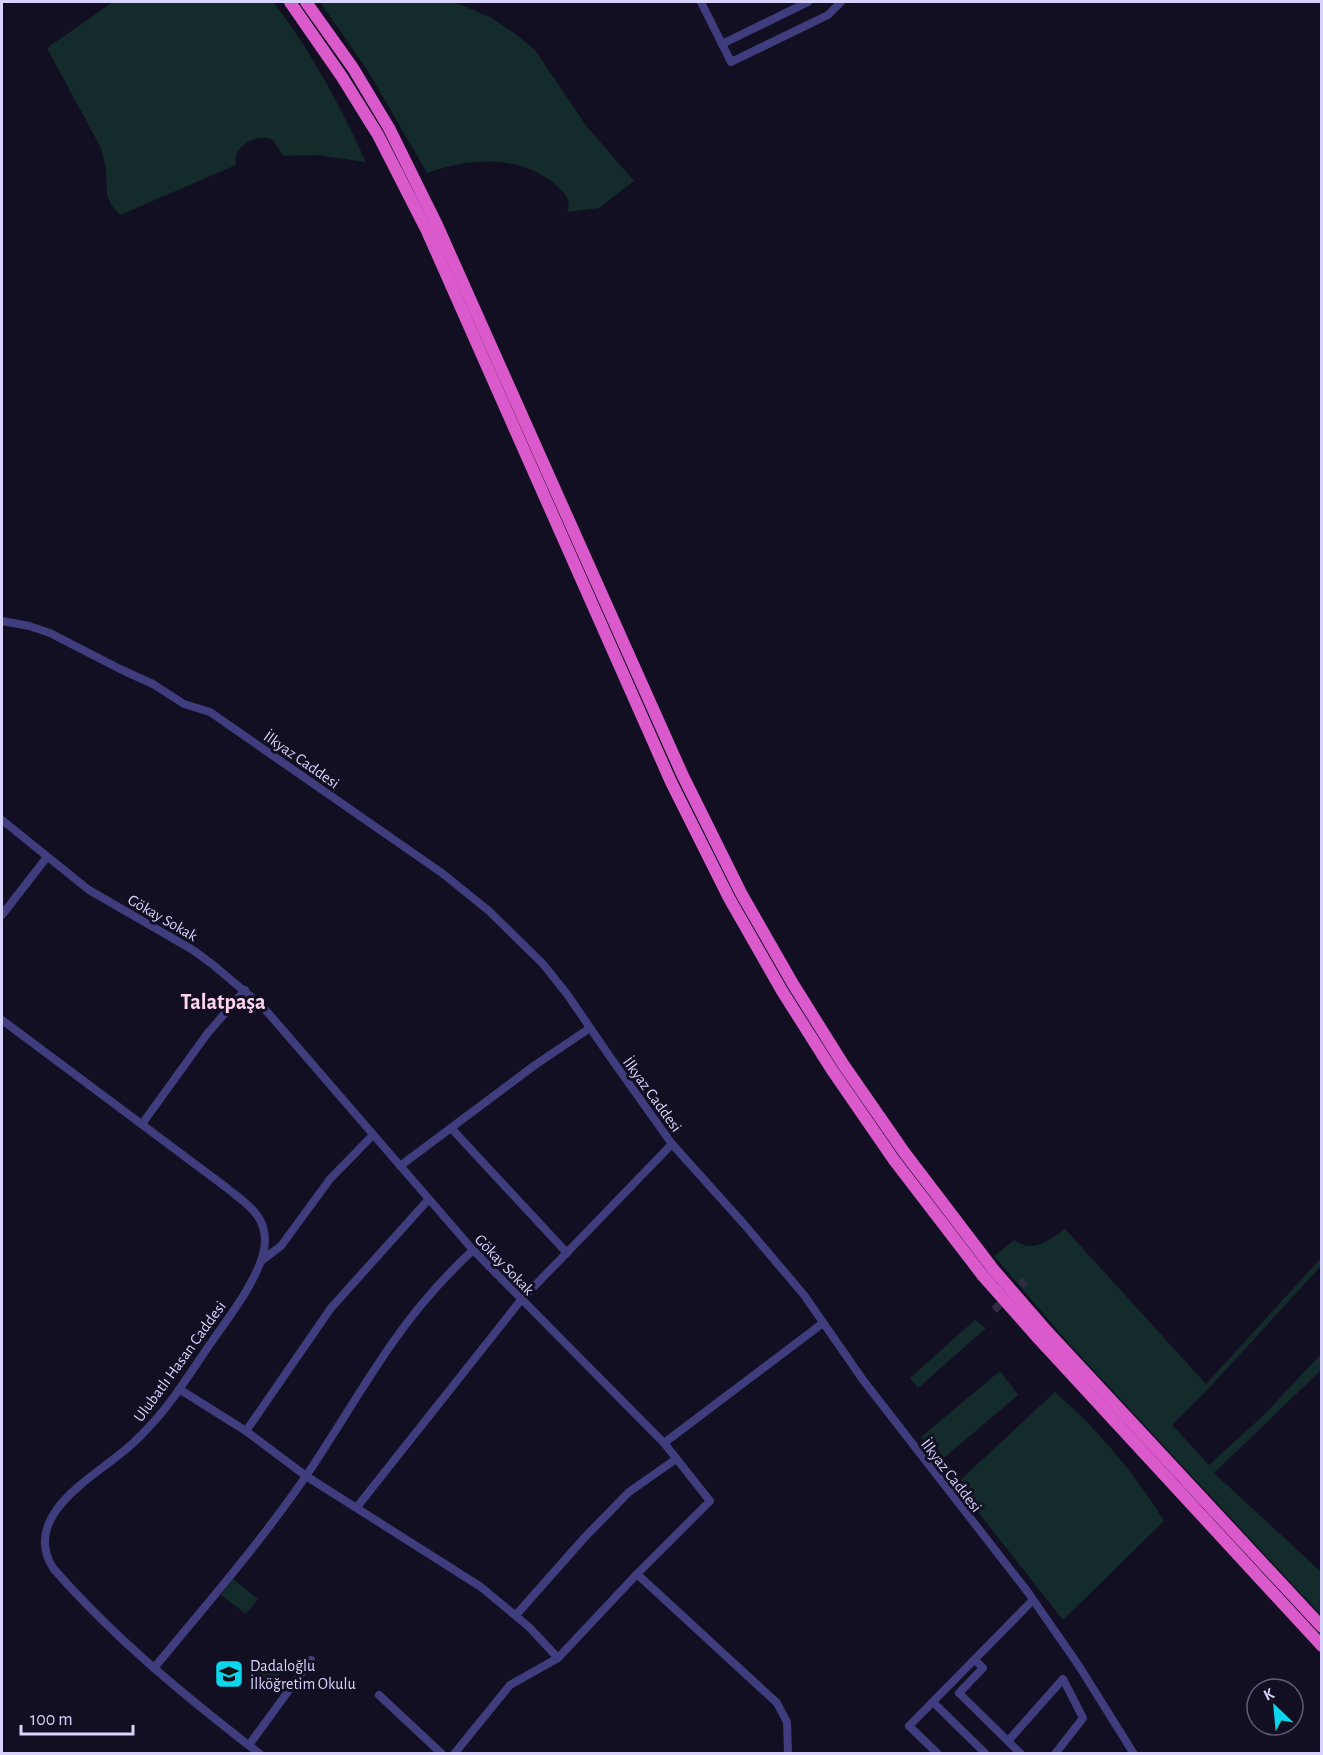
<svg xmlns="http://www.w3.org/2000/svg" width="1323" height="1755" font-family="'Alegreya Sans',sans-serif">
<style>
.green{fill:#132c2b}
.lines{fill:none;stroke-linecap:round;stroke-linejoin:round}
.minor-tunnel{stroke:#312c43;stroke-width:8;stroke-dasharray:8 4;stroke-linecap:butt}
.minor{stroke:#403d7f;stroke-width:8}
.trunk{stroke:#da5acb;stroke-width:12}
.labels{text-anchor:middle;stroke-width:6;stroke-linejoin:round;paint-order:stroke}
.street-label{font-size:16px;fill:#d8d3fd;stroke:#130f22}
.poi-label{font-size:16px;fill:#d8d3fd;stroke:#130f22;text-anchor:start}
.district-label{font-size:22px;font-weight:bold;fill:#fdd5ee;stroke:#130f22}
</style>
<rect width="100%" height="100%" fill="#130f22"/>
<g class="green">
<path d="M 113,2 L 273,2 C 311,50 340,106 366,162 L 317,155 L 283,156 L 273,140 C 258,132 231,147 236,165 L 120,215 L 112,206 L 107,195 L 106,168 L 101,148 L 47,48 Z"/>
<path d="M 320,2 L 454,2 L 490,17 L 514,33 L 535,50 L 587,127 L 634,181 L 599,208 L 567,212 C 571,202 567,195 559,188 C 522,153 471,158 427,173 L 368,71 Z"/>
<path d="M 1065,1229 L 1206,1384 L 1321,1258 L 1321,1266 L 1209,1388 L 1172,1425 L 1209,1465 L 1264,1415 L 1321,1354 L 1321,1370 L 1214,1473 L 1321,1572 L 1321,1615 L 1071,1346 L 994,1256 L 1014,1240 C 1033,1254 1049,1240 1065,1229 Z"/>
<path d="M 975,1320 L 986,1328 L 918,1388 L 910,1378 Z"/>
<path d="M 1000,1371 L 1018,1395 L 939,1462 L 921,1437 Z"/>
<path d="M 1055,1392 C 1098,1430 1134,1472 1164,1521 L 1063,1620 L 956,1484 Z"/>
<path d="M 233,1579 L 258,1599 L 246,1614 L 221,1595 Z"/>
<path d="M 260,1660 L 281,1675 L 273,1685 L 252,1670 Z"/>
</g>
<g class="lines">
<path class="minor-tunnel" d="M 994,1310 L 1025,1281"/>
<g class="minor">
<path d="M 701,2 L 731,62 L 828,15 L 841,2"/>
<path d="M 722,44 L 808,2"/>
<path d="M 2,621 L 29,626 L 50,633 L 120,669 L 153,684 L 184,704 L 210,712 L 442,873 L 489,911 L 543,964 L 567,994 L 608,1054 L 672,1144 L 743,1223 L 804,1295 L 863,1380 L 1027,1591 L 1079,1666 L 1134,1754"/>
<path d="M 2,820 L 89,890 L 193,950 L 212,964 L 263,1007 L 473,1250 L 664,1443 L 710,1501 L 637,1574 L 558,1658 L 510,1685 L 454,1754"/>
<path d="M 2,915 L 47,857"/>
<path d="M 2,1020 L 227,1188 C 240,1199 258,1210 263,1227 C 266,1237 265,1249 262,1258 C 252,1288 226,1321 208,1347 C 189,1375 171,1404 148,1428 C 138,1439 127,1449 115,1458 C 83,1483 23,1520 53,1568 C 114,1638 186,1697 260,1754"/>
<path d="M 142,1124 L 207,1034 L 245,990"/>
<path d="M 451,1128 L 567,1253"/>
<path d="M 400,1166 L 535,1065 L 590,1028"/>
<path d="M 261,1261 L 281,1246 L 330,1179 L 373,1135"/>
<path d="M 179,1389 L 246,1431 L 306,1476 L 481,1587 L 529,1627 L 558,1658"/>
<path d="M 246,1431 L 331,1308 L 428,1200"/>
<path d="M 664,1443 L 823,1323"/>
<path d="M 357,1507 L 521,1300 L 672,1144"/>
<path d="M 637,1574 L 777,1703 L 787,1722 L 788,1754"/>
<path d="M 516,1615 L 585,1537 L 629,1492 L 676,1459"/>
<path d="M 975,1660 L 983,1668 L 959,1693 L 1021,1754"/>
<path d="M 154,1668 C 206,1605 260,1543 306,1476 C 336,1432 362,1386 393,1342 C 416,1309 443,1278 473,1250"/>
<path d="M 379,1695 L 442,1754"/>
<path d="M 933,1702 L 986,1754"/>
<path d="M 1008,1741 L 1063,1679 L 1083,1718 L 1055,1754"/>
<path d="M 249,1745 L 311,1660"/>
<path d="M 938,1754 L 909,1726 L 1033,1600"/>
</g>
<g class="trunk">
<path d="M 290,2 L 342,77 L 378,135 L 427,231 L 671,782 L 729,898 L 782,991 L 832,1070 L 894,1160 L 983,1276 L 1037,1337 L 1322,1646"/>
<path d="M 306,2 L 353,68 L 389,128 L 437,225 L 683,776 L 741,893 L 793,984 L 843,1064 L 904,1152 L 993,1269 L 1045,1329 L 1322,1627"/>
</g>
</g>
<defs>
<g id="school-square" transform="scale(1.5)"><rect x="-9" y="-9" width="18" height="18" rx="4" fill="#0dd5ee" stroke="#130f22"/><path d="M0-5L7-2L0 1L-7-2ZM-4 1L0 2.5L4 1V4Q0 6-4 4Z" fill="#111"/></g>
</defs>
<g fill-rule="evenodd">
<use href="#school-square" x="229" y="1674"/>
</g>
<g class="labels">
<g class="street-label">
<text transform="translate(302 759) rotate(35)" y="6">İlkyaz Caddesi</text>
<text transform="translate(163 917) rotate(30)" y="6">Gökay Sokak</text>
<text transform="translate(653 1094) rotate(54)" y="6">İlkyaz Caddesi</text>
<text transform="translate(505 1264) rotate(46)" y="6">Gökay Sokak</text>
<text transform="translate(179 1361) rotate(-54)" y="6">Ulubatlı Hasan Caddesi</text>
<text transform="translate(952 1475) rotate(52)" y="6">İlkyaz Caddesi</text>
</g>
<g class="poi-label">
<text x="250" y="1671">Dadaloğlu<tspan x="250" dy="18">İlköğretim Okulu</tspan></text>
</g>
<g class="district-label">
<text x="223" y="1009">Talatpaşa</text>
</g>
</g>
<rect width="1323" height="1755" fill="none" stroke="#d8d3fd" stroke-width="6"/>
<g transform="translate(1275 1707) rotate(334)"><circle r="28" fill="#130f22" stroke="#625d7a" stroke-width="1.5"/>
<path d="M0-4.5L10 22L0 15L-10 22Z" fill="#0dd5ee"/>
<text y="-9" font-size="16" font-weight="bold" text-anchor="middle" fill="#d8d3fd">K</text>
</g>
<path d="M21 1725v9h112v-9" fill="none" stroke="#d8d3fd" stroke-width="3"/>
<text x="30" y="1725" font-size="18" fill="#d8d3fd" stroke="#130f22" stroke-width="4.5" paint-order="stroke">100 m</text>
</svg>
